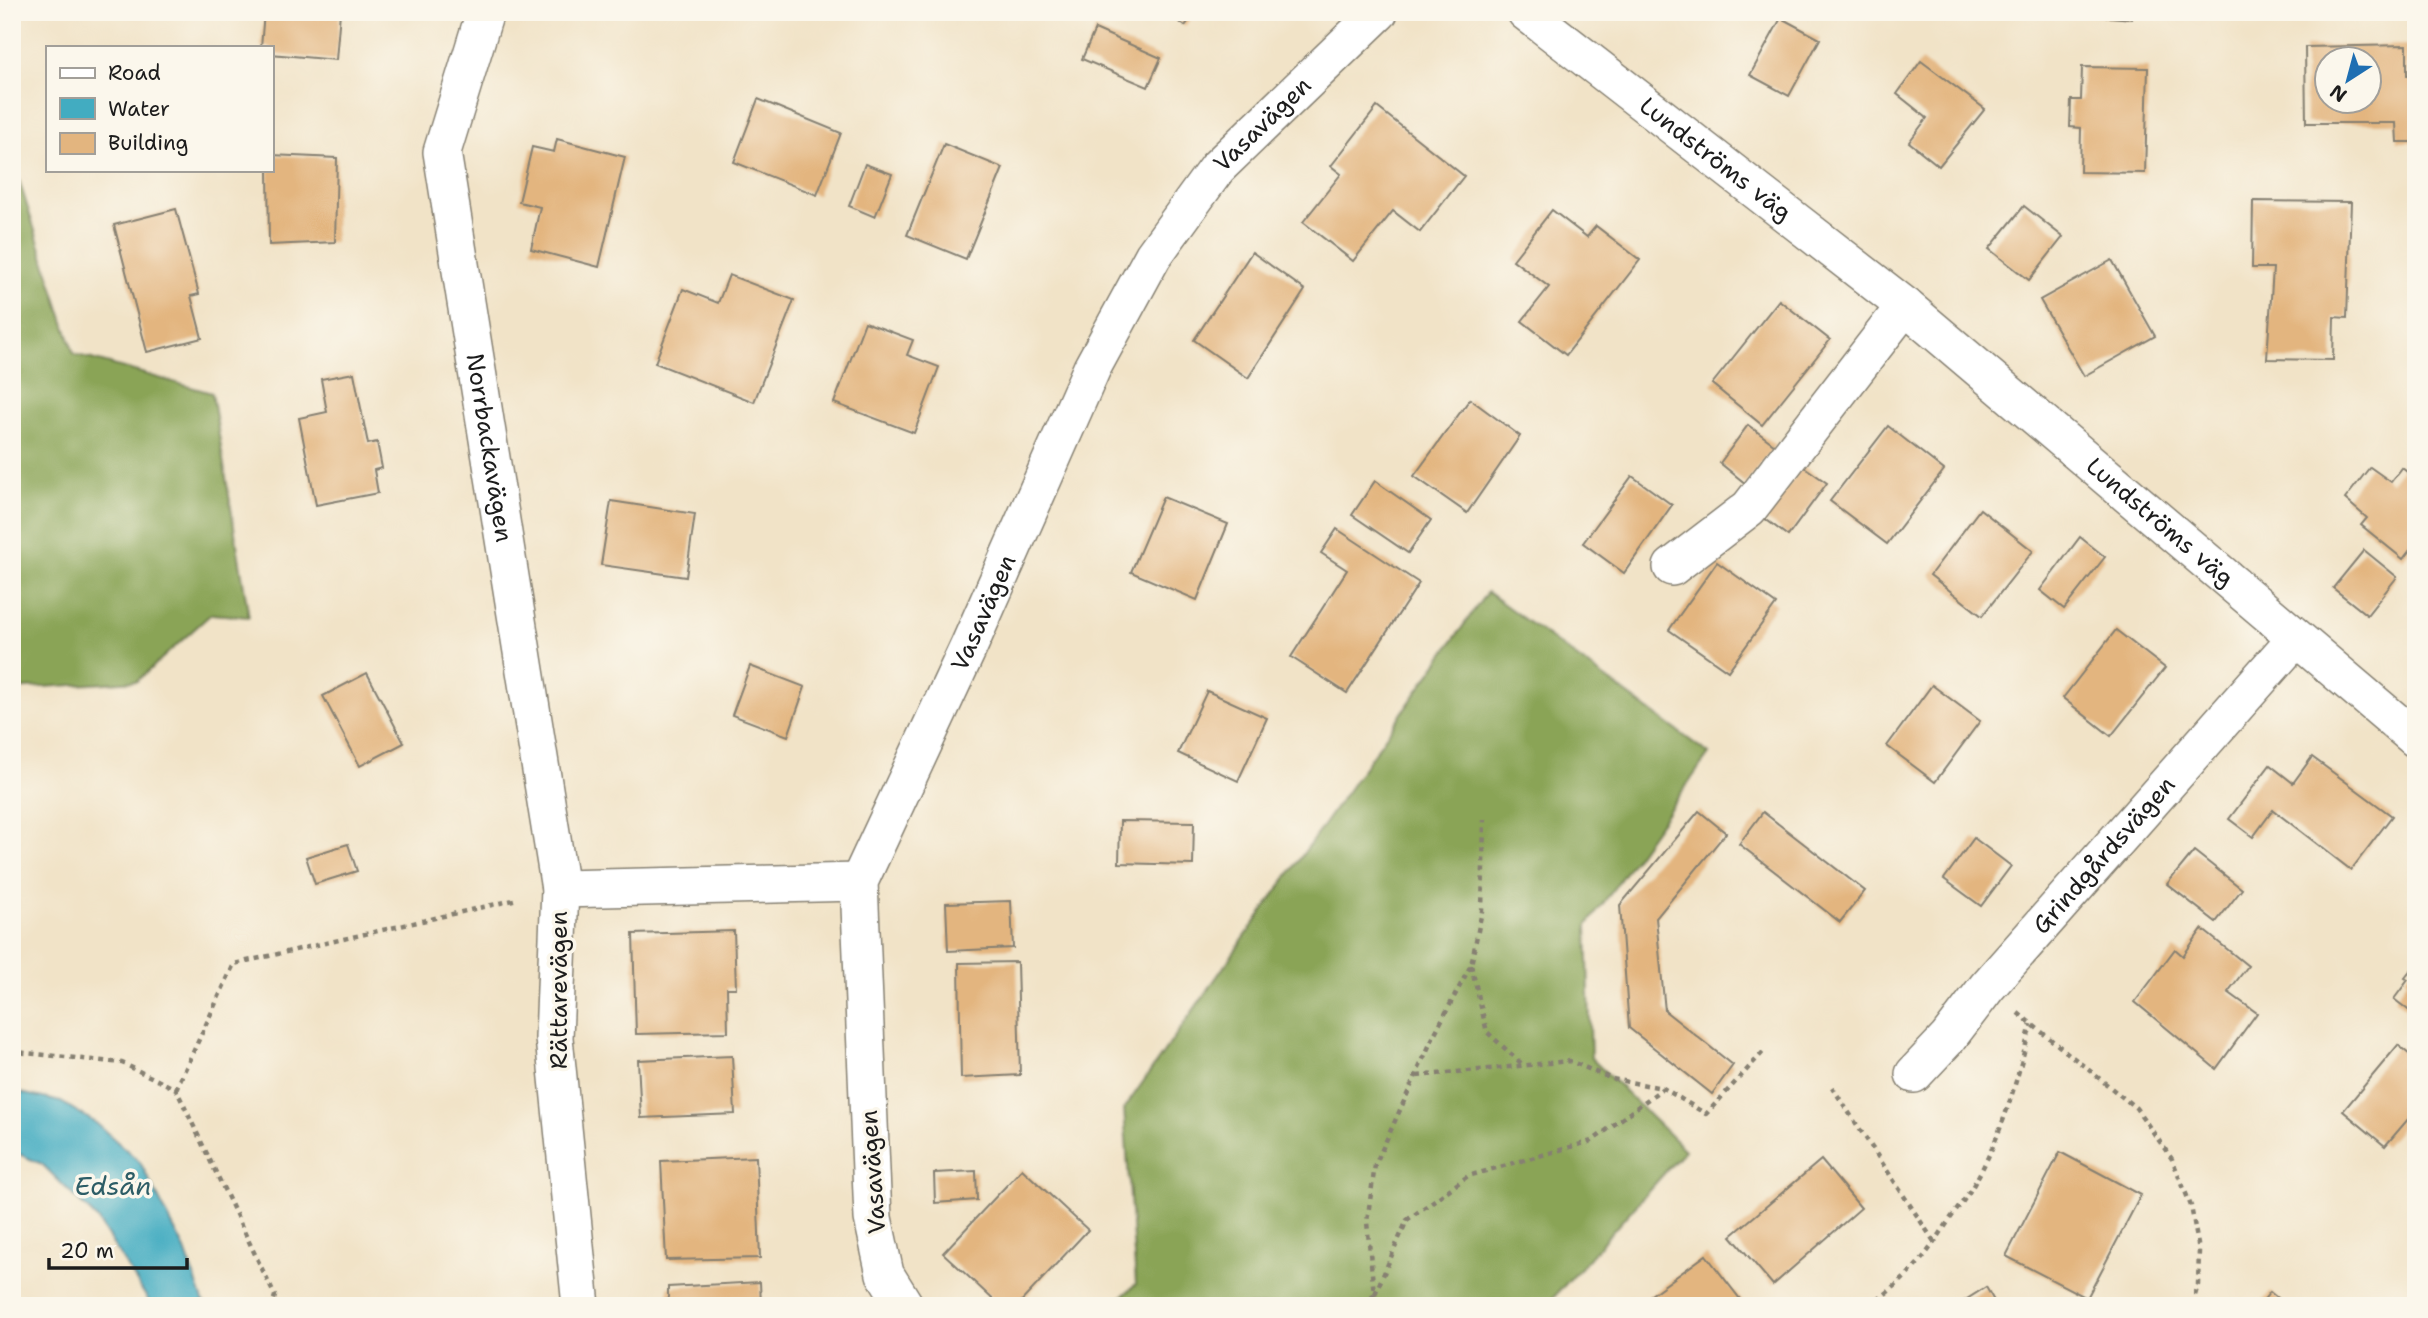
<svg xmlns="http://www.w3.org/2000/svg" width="2428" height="1318" font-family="'Shantell Sans',sans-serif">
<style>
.forest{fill:#8aa456;stroke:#536039;stroke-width:2}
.water{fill:#42acc1;stroke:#2f646e;stroke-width:2}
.building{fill:#e3b57f;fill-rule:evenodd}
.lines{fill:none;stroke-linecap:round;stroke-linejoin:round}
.street-casing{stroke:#868072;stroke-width:40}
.path{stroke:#868072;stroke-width:4.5;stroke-dasharray:5 5;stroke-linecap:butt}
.street{stroke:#fff;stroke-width:37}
.labels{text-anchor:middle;stroke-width:7;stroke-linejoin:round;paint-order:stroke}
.street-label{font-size:24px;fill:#1c1c1c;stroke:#fbf7ec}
.water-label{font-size:26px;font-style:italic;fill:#2d5d66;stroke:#fbf7ec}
</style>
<rect width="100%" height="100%" fill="#fbf7ec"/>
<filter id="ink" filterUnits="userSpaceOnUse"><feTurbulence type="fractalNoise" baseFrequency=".0143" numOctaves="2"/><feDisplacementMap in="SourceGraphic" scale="14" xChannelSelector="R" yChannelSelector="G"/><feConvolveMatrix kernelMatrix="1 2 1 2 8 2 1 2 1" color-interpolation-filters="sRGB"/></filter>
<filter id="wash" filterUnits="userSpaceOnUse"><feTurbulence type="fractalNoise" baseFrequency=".00686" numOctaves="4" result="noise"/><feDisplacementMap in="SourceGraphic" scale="28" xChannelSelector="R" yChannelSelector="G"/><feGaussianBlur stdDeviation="1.57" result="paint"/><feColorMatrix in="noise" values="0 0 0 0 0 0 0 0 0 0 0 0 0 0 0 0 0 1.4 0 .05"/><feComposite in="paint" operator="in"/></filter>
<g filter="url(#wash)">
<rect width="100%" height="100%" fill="#f1e3c7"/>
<g class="forest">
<path d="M 12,158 L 74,354 L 212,393 L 249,617 L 211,614 L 137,681 L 12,689 Z"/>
<path d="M 1487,592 L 1709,754 L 1587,926 L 1591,1058 L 1685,1150 L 1546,1306 L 1111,1306 L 1136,1284 L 1124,1109 Z"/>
</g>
<path class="water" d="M 12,1091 L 61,1102 L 96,1123 L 140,1162 L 185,1250 L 205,1306 L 152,1306 L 97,1219 L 42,1164 L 12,1151 Z"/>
<g id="blocks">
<g class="building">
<path d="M 264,12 L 340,12 L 336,60 L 271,54 L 271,47 L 261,47 Z"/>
<path d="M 1167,12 L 1195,12 L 1185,26 Z"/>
<path d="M 2075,12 L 2133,12 L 2132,19 L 2075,14 Z"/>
<path d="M 1781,18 L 1820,39 L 1789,96 L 1750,75 Z"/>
<path d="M 1095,29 L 1161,58 L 1148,87 L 1082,59 Z"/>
<path d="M 2407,45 L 2407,75 L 2416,75 L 2416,142 L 2397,142 L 2396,123 L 2306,123 L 2305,47 ZM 2326,60 L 2369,60 L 2369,102 L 2326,102 Z"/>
<path d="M 1921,61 L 1985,109 L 1939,166 L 1909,142 L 1927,118 L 1897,94 Z"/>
<path d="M 2082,67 L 2148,68 L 2145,173 L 2080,172 L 2081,128 L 2070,127 L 2071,100 L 2081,100 Z"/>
<path d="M 758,99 L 841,133 L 817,195 L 734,162 Z"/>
<path d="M 1377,107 L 1464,176 L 1420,232 L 1393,211 L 1353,261 L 1303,222 L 1341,174 L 1331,166 Z"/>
<path d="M 557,139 L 625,157 L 599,267 L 531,249 L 540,207 L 519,202 L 532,147 L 554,152 Z"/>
<path d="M 944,144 L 1003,168 L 966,259 L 907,235 Z"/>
<path d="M 271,155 L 337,158 L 335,242 L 269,245 L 268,170 L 271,170 Z"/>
<path d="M 865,164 L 892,174 L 875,217 L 849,206 Z"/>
<path d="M 2253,201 L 2351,202 L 2347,318 L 2334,317 L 2333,360 L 2267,359 L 2273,268 L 2252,268 Z"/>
<path d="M 2024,206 L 2063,237 L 2029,280 L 1989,249 Z"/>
<path d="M 176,209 L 199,294 L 191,296 L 202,338 L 147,352 L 114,225 Z"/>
<path d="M 1552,210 L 1587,237 L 1596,226 L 1640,260 L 1566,355 L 1522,321 L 1549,287 L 1513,260 Z"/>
<path d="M 1252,252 L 1305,290 L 1248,378 L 1194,340 Z"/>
<path d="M 2112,260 L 2155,336 L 2084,376 L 2040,300 Z"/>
<path d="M 729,275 L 794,300 L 754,402 L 655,363 L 683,289 L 718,303 Z"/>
<path d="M 1779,300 L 1830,340 L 1762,425 L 1712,384 Z"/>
<path d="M 865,322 L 913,340 L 907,355 L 939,367 L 914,433 L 834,403 Z"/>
<path d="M 354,373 L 368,444 L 377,442 L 382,468 L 374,470 L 378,493 L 316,505 L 299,418 L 327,412 L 321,379 Z"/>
<path d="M 1470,399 L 1520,436 L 1467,513 L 1414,476 Z"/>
<path d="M 1748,425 L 1775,445 L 1746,484 L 1720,463 Z"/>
<path d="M 1888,426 L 1944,470 L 1887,544 L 1830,501 Z"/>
<path d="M 1803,466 L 1827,483 L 1788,536 L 1764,518 Z"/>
<path d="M 2370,467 L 2391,482 L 2402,468 L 2416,479 L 2416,542 L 2403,559 L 2361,525 L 2367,518 L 2345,499 Z"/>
<path d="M 1632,476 L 1672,505 L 1624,573 L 1583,543 Z"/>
<path d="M 1375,481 L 1431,520 L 1408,553 L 1352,515 Z"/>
<path d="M 1163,497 L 1228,524 L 1197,600 L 1131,572 Z"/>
<path d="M 611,501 L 695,514 L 686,577 L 601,565 Z"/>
<path d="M 1980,509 L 2033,551 L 1982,616 L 1930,575 Z"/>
<path d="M 1337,529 L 1419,583 L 1347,693 L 1291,657 L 1347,570 L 1321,553 Z"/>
<path d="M 2080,537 L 2105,557 L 2064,609 L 2040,590 Z"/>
<path d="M 2364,550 L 2397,577 L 2367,615 L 2333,588 Z"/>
<path d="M 1717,562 L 1776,604 L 1728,671 L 1669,630 Z"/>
<path d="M 2116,630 L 2165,668 L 2111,736 L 2063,698 Z"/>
<path d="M 750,666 L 805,687 L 788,736 L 732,715 Z"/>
<path d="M 367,673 L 404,743 L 360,766 L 323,696 Z"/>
<path d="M 1932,685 L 1980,721 L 1935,782 L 1887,746 Z"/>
<path d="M 1207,691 L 1267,718 L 1238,781 L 1178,753 Z"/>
<path d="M 2312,757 L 2392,816 L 2351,870 L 2273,810 L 2253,837 L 2229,819 L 2270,765 L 2293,783 Z"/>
<path d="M 1699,811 L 1726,833 L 1656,918 L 1665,1011 L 1733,1065 L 1712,1094 L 1629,1028 L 1620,905 Z"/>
<path d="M 1763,812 L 1865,891 L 1840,922 L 1739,844 Z"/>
<path d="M 1120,821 L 1194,822 L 1193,865 L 1119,863 Z"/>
<path d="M 1974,838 L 2011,866 L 1981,906 L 1944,879 Z"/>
<path d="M 348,844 L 357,871 L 315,884 L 306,857 Z"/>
<path d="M 2194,851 L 2242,889 L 2216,922 L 2167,884 Z"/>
<path d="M 1011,901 L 1013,948 L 948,951 L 946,903 Z"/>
<path d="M 2202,929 L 2248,966 L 2228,992 L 2257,1013 L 2216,1069 L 2135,1002 L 2175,949 L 2183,956 Z"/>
<path d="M 734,931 L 736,988 L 727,988 L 728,1032 L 636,1034 L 633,934 Z"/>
<path d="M 1017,962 L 1020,1075 L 961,1078 L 959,963 Z"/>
<path d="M 2416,964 L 2416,1016 L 2394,999 L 2408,980 L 2405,978 Z"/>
<path d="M 2398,1045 L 2416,1060 L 2416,1110 L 2385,1146 L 2343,1111 Z"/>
<path d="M 732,1056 L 735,1114 L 641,1118 L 638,1060 Z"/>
<path d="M 2060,1152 L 2141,1195 L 2087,1298 L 2006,1256 Z"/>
<path d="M 756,1157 L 760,1258 L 666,1260 L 661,1161 Z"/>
<path d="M 1821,1160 L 1861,1208 L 1773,1285 L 1731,1236 Z"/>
<path d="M 1022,1169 L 1088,1230 L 1017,1306 L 1000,1306 L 943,1253 Z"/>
<path d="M 976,1171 L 977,1200 L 935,1203 L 934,1173 Z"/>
<path d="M 1706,1255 L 1743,1303 L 1740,1306 L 1636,1306 Z"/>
<path d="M 760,1282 L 761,1306 L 668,1306 L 668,1287 Z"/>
<path d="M 1986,1287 L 1997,1306 L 1956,1306 Z"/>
<path d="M 2270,1292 L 2287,1306 L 2259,1306 Z"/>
</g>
</g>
</g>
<g filter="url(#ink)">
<use href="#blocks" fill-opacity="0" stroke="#868072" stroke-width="2"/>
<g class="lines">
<g class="street-casing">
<g id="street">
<path id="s1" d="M 485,12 L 442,152 L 560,889 L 554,1038 L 581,1306"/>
<path id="s2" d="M 1526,12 L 1905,306 L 2416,739"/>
<path d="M 1672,567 L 1749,508 L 1905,306"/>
<path d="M 560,889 L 859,882"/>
<path id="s3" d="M 1914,1074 L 1948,1038 L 1987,987 L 2296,638"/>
<path id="s4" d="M 905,1306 L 885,1274 L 873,1218 L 859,882 L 969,646 L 1092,368 L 1153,256 L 1217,168 L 1379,12"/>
</g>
</g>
<g class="path">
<path d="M 1471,965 L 1487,1032 L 1522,1064"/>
<path d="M 2018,1013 L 2136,1108 L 2172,1159 L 2191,1206 L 2199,1250 L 2198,1285 L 2192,1306"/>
<path d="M 12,1048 L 17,1052 L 122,1063 L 176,1089 L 275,1296 L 272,1306"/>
<path d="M 1417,1076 L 1570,1061 L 1612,1079 L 1663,1088 L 1706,1114 L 1764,1051"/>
<path d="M 1832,1087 L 1935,1243"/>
<path d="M 176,1089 L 234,964 L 518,899"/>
<path d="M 1375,1294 L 1407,1220 L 1468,1176 L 1592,1141 L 1663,1088"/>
<path d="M 1366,1306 L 1374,1294 L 1367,1222 L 1375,1165 L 1435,1033 L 1471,965 L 1482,911 L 1484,819"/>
<path d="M 1869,1306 C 1907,1279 1921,1263 1946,1225 C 1953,1214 1961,1205 1968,1194 C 2000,1143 2017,1082 2031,1024"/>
</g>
<use href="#street" class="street"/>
</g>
</g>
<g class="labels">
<g class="street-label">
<text dy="8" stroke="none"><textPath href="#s4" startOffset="1295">Vasavägen</textPath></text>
<text dy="8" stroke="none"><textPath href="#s2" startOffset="240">Lundströms väg</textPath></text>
<text dy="8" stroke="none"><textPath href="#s1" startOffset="446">Norrbackavägen</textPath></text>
<text dy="8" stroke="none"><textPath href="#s2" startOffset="814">Lundströms väg</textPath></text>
<text dy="8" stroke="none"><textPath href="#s4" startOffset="728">Vasavägen</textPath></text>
<text dy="8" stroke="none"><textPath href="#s3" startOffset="290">Grindgårdsvägen</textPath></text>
<text transform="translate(559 990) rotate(-90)" y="8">Rättarevägen</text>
<text transform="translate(873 1172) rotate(-94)" y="8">Vasavägen</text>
</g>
<g class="water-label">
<text x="113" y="1195">Edsån</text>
</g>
</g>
<rect width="2428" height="1318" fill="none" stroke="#fbf7ec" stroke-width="42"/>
<rect x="46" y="46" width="228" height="126" fill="#fbf7ec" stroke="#a29f99" stroke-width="2"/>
<rect x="60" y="68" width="35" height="10" fill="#ffffff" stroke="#a29f99" stroke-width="2"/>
<text x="108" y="80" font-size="21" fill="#1c1c1c">Road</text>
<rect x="60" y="98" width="35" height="21" fill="#42acc1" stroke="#a29f99" stroke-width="2"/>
<text x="108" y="116" font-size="21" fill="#1c1c1c">Water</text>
<rect x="60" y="133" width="35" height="21" fill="#e3b57f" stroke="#a29f99" stroke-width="2"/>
<text x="108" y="150" font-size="21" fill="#1c1c1c">Building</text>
<g transform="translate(2348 80) rotate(216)"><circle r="33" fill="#fbf7ec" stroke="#a29f99" stroke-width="2"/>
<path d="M0-5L12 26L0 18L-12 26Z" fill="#1f6fb2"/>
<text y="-10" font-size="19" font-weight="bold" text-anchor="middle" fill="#1c1c1c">N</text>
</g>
<path d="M49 1258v10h138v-10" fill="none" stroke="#1c1c1c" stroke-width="3.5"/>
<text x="60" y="1258" font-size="21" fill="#1c1c1c" stroke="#fbf7ec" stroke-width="5" paint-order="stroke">20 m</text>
</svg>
